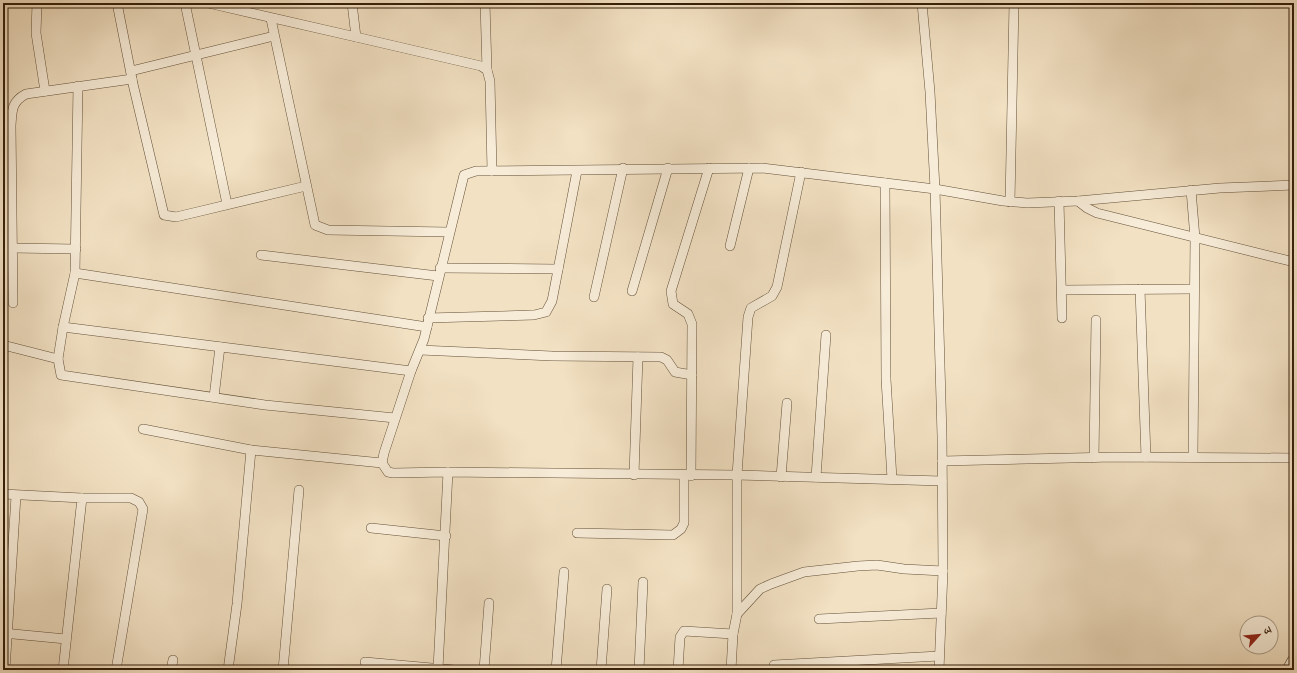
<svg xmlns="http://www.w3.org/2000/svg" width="1297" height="673" font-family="'IM FELL Double Pica','Noto Serif Devanagari',serif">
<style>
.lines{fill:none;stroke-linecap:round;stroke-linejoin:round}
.street-casing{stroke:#645038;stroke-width:10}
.secondary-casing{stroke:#341f09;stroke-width:14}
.street{stroke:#f7ecd8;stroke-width:9}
.secondary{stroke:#f7ecd8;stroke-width:13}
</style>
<rect width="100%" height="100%" fill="#f2e1c3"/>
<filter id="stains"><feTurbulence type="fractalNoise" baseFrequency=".005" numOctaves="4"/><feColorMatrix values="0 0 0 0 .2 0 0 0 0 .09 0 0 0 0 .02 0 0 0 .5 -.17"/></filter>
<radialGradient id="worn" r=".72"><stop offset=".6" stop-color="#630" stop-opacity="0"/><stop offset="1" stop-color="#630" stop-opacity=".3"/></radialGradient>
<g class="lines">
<g class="street-casing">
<g id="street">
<path d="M 37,3 L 36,33 L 45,91"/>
<path d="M 117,3 L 133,84 L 164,215 L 176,217 L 306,186"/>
<path d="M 185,3 L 227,204"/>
<path d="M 208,3 L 356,37"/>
<path d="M 352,3 L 356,37 L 481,66 L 487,70 L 490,81 L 492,171"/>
<path d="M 485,3 L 487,70"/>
<path d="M 922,3 L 930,92 L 935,189 L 942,436 L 943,571 L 939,670"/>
<path d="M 271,19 L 315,225 L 328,230 L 449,232"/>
<path d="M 131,71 L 274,36"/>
<path d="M 885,183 L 886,379 L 892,479"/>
<path d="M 1191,190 L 1195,238 L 1193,457"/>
<path d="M 1059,201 L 1062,318"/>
<path d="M 1078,201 L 1087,208 L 1097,213 L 1294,262"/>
<path d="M 1010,202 L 1014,3"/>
<path d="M 730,246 L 749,168"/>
<path d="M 12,248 L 76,249"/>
<path d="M 261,255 L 438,276"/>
<path d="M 440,268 L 558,269"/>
<path d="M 75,273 L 78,86"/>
<path d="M 1140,289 L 1146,457"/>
<path d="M 1062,290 L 1194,289"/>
<path d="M 632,291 L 668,168"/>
<path d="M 594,297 L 623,168"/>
<path d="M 13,303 L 11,126 C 12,111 11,102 26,94 L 132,79"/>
<path d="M 428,318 L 534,315 L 546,312 L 552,301 L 577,171"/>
<path d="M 63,327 L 411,371"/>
<path d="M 3,345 L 58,359 L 61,375 L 265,405 L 395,418"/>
<path d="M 420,350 L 552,356 L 661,357 L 667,360 L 675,372 L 692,375"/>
<path d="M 58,359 L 63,327 L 75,273 L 427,327"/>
<path d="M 214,397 L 220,347"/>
<path d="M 143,429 L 251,450 L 382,463"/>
<path d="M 1094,458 L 1096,320"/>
<path d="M 942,461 L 1114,457 L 1294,458"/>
<path d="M 634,475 L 638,357"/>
<path d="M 691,476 L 692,324 L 688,314 L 673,304 L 671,291 L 709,168"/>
<path d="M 781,477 L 787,403"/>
<path d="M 816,477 L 826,335"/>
<path d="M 942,481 L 737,475 L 448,472 L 393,473 L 388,472 L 382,463 L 384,453 L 411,371 L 424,339 L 464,175 L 476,171 L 762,168 L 935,189 L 1003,201 L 1027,203 L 1078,201 L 1220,188 L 1294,185"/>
<path d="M 3,494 L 82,498 L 63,670"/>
<path d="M 82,498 L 131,498 L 139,502 L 143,509 L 116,670"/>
<path d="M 371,528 L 446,536"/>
<path d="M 577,533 L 673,535 L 681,529 L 684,523 L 684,476"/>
<path d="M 737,614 L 737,475 L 748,317 L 751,308 L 772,296 L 777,287 L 801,172"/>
<path d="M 819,619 L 941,613"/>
<path d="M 3,633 L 66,639"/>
<path d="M 365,662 L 454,670"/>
<path d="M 774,665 L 939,656"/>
<path d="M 438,669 L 448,472"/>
<path d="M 5,670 L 16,496"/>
<path d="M 171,670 L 173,660"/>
<path d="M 228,670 L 237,604 L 251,450"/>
<path d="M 283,670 L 299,490"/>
<path d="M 484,670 L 489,603"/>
<path d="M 556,670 L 564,572"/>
<path d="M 601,670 L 607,589"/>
<path d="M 639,670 L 643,582"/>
<path d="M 678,670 L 680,637 L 684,631 L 733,634"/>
<path d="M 731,670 L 733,634 L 737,614 L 760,589 L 771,584 L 804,572 L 858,566 L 877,565 L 904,569 L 943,571"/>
</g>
</g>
<g class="secondary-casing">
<path id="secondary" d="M 1289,670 L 1294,661"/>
</g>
<use href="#street" class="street"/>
<use href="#secondary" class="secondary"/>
</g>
<rect width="1297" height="673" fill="none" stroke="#f2e1c3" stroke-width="16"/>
<rect x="4" y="4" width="1289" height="665" fill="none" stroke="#341f09" stroke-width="2"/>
<rect x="8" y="8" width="1281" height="657" fill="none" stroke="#341f09"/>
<g transform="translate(1259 635) rotate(63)"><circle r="19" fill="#f7ecd8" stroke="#a99a85"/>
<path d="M0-3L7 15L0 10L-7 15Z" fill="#8f2418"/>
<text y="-6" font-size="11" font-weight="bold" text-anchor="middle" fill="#341f09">उ</text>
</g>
<rect width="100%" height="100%" filter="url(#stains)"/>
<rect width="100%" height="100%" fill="url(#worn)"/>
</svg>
